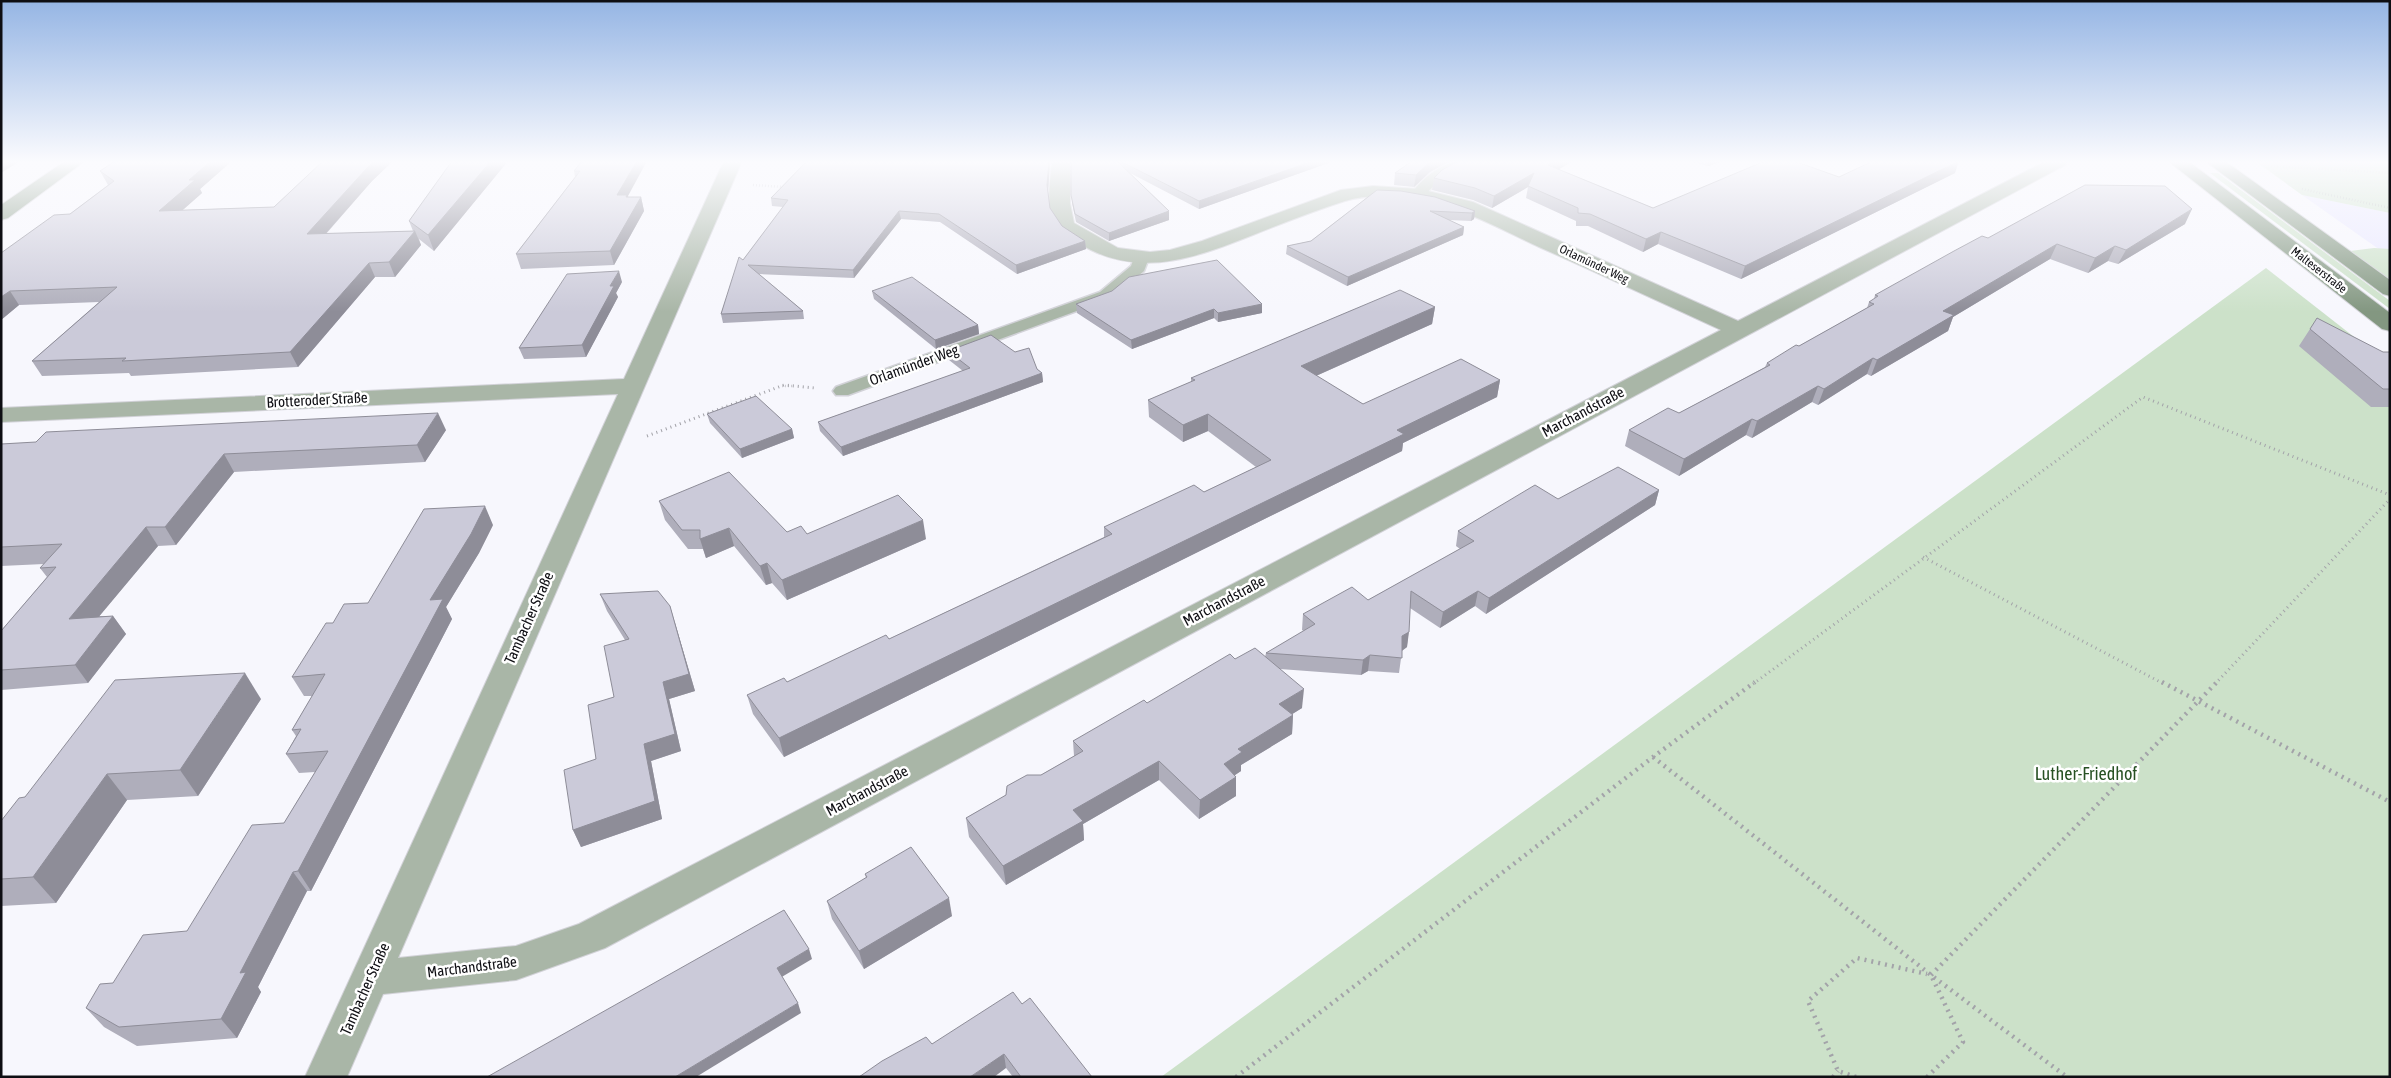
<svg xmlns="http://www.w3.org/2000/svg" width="2391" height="1078" font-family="'Asap Condensed',sans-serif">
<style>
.built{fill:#e9e8ff}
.green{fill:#cce1c9}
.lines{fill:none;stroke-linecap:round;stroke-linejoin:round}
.lane-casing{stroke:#d2d2d8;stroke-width:3}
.street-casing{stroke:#d2d2d8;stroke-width:2}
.secondary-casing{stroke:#d2d2d8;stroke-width:2}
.path-far2{stroke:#a3a3a9;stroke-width:2.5;stroke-dasharray:0.5 2.5;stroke-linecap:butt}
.path-far1{stroke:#a3a3a9;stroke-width:3;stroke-dasharray:1 4;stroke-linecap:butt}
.path{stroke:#a3a3a9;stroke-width:4.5;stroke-dasharray:2 5;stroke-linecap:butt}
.lane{fill:#a9b6a7;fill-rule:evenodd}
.street{fill:#a9b6a7;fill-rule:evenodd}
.secondary{fill:#839781;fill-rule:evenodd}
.wall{fill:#afaebb}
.shaded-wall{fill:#8e8d98}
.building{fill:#cbcad9;stroke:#8e8d98}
.labels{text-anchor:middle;stroke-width:5;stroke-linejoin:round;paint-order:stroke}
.far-street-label{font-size:12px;fill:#0e0e13;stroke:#fff}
.street-label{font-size:15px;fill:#0e0e13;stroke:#fff}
.near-park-label{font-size:18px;fill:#275123;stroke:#fff}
</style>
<rect width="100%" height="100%" fill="#f7f7fd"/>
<path class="built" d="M 2302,195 L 2390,213 L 2390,257 Z"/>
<g class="green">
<path d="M 2255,161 L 2390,163 L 2390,213 L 2302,195 Z"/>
<path d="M 2210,173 L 2218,173 L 2390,301 L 2390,309 Z"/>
<path d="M 2374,248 L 2390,249 L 2390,280 L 2350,251 Z"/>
<path d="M 2266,268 L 2390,365 L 2390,1077 L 1161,1077 Z"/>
</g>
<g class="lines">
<g class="lane-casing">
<g id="lane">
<path d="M 1454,161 L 1473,161 L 1439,180 L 1424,196 L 1414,196 L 1412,193 C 1423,177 1437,168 1454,161 Z"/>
<path d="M 1141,253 L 1149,258 L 1144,271 L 1112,298 L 848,395 L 836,395 L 833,391 L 836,387 L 1100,292 L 1131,266 L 1135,255 Z"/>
</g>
</g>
<g class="street-casing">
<path id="street" d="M 724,161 L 742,161 L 398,958 L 516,946 L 579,924 L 1721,330 C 1660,302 1600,274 1539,247 C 1500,229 1462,207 1419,200 C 1395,196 1368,194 1345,201 C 1314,211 1283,223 1253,235 C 1200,256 1146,277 1091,250 C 1044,227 1047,210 1052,161 L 1070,161 L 1070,203 L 1074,223 L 1118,248 L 1150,252 L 1170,250 L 1202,241 L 1341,190 L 1373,186 L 1420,189 L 1473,202 L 1738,321 L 2046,161 L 2068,161 L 2065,165 L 605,948 L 516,980 L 383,994 L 347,1077 L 305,1077 L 618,394 L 1,422 L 1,408 L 624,379 Z"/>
</g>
<g class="secondary-casing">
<g id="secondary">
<path d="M 65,161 L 85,161 L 8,218 L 1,220 L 1,205 Z"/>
<path d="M 2168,161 L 2188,161 L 2390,313 L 2390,331 L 2382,329 Z"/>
<path d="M 2205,161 L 2225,161 L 2390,280 L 2390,296 L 2383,294 Z"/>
</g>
</g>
<g class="path-far2">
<path d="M 2271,166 L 2390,173"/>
<path d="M 753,185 L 784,187"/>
<path d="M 2302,189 L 2390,208"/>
<path d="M 782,386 L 792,386"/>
</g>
<g class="path-far1">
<path d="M 647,436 L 784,385 L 815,388"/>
<path d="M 1923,557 L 2164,684"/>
<path d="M 1753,684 L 2143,397 L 2390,495"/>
<path d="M 2215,684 L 2390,499"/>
</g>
<g class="path">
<path d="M 2162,682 L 2390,802"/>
<path d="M 1653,757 L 1931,975 L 2067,1077"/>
<path d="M 1931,975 L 2217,682"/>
<path d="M 1236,1077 L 1653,757 L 1755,682"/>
<path d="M 1833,1077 L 1838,1071"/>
<path d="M 1856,1077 L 1838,1071 L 1808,1001 L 1857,958 L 1927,974"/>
<path d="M 1927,1077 L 1963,1042 L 1931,975"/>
</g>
<use href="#lane" class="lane"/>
<use href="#street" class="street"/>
<use href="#secondary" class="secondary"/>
</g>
<g class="wall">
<path d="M 115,161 L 232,161 L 200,189 L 202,193 L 182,210 L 274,207 L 323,161 L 393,161 L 372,181 L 326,234 L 413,231 L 409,221 L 452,161 L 508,161 L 434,251 L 419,239 L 421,245 L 395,277 L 375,277 L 298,367 L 131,376 L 129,373 L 42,376 L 32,361 L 99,302 L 19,305 L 1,320 L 1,253 L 70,214 L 108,185 L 100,171 Z"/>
<path d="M 582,161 L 628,196 L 628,197 L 641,197 L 644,211 L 614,265 L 521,269 L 516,254 L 575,177 L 574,171 Z"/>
<path d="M 807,161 L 1050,161 L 1048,191 L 1050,208 L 1062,226 L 1085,241 L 1086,249 L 1017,274 L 940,222 L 901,219 L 854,278 L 759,274 L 803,311 L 804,319 L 723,323 L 721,314 L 743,260 L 783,207 L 772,206 L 771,198 Z"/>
<path d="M 1071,161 L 1334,161 L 1199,209 L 1130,173 L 1169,211 L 1169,220 L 1109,241 L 1076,222 L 1072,203 Z"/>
<path d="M 1412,161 L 1450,161 L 1430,172 L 1414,187 L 1394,185 L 1395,173 Z"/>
<path d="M 1458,161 L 1573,161 L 1558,169 L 1653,208 L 1839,177 L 1955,173 L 1741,279 L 1658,244 L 1643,252 L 1588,226 L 1576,226 L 1576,221 L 1526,198 L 1528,187 L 1492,208 L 1473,200 L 1432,190 L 1434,178 Z"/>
<path d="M 1688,161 L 1724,161 L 1708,166 Z"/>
<path d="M 1377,190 L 1475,211 L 1474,219 L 1471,221 L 1449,220 L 1464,227 L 1463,235 L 1347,286 L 1286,254 L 1287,246 L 1311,241 Z"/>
<path d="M 2185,224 L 2118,264 L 2108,261 L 2088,273 L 2050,259 L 1953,317 L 1948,331 L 1871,376 L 1867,374 L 1818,405 L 1812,402 L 1752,438 L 1746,435 L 1679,476 L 1625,446 L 1629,430 L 1679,413 L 1765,367 L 1767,363 L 1799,346 L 1867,308 L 1869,302 L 1874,299 L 1875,295 L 1988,238 Z"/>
<path d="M 622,282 L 616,293 L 618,297 L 586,357 L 524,359 L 519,348 Z"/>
<path d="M 872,291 L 978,325 L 979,334 L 936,349 L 874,299 Z"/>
<path d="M 1076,304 L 1262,304 L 1262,313 L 1218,322 L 1214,318 L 1132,349 L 1077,313 Z"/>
<path d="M 1435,307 L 1432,324 L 1316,376 L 1363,404 L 1500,380 L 1497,397 L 1403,443 L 1402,451 L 784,757 L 753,714 L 747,695 L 787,682 L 889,639 L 1104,537 L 1104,527 L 1204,492 L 1256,467 L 1208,431 L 1183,442 L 1149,417 L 1148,400 L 1191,382 L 1191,378 Z"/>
<path d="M 2310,329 L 2383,352 L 2390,352 L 2390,407 L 2371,407 L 2299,346 Z"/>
<path d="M 948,351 L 1037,369 L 1042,373 L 1043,382 L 843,456 L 820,431 L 818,422 L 963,371 L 949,360 Z"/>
<path d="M 707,414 L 792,429 L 794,438 L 742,458 L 710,423 Z"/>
<path d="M 446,430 L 425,462 L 234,472 L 176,545 L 158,546 L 99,616 L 113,616 L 126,634 L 88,683 L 1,690 L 1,631 L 47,577 L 40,568 L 44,564 L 1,566 L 1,444 Z"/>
<path d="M 1659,490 L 1655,505 L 1486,614 L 1475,606 L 1440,628 L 1410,608 L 1407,647 L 1402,651 L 1399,673 L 1368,671 L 1361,675 L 1280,669 L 1302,708 L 1292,714 L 1293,715 L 1292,734 L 1241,765 L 1241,771 L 1235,775 L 1236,796 L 1199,819 L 1159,780 L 1083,824 L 1084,840 L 1006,885 L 969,837 L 966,818 L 1074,756 L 1073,741 L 1235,659 L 1265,657 L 1266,653 L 1304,631 L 1302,630 L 1303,614 L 1368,600 L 1460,549 L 1456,546 L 1458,531 L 1558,499 Z"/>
<path d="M 659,501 L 787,532 L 807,534 L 926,539 L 787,600 L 772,583 L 766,585 L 734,546 L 706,558 L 703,549 L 688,549 L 665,520 Z"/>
<path d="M 493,525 L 479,553 L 446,607 L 452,619 L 311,891 L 307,891 L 258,987 L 261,992 L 237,1038 L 137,1046 L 104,1027 L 86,1008 L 113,983 L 187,931 L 284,823 L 315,772 L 299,773 L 286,754 L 296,736 L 292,730 L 312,696 L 304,696 L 292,677 L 333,623 L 368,603 Z"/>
<path d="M 600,594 L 675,623 L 695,691 L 669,699 L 681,751 L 651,761 L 662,819 L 581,847 L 573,830 L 596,759 L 614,697 L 625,640 L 607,611 Z"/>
<path d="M 261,699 L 198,796 L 127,800 L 56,903 L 1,906 L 1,821 L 25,797 Z"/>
<path d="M 865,874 L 952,916 L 864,969 L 832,919 L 827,901 L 866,878 Z"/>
<path d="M 1022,1004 L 1092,1077 L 1013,1077 L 1006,1068 L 932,1044 Z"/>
</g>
<g class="shaded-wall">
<path d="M 1,161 L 20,161 L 1,173 Z"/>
<path d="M 211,161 L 232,161 L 200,189 L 202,193 L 166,225 L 159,211 L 189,180 Z"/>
<path d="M 374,161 L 393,161 L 372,181 L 313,248 L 307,234 L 367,168 Z"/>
<path d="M 491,161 L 508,161 L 434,251 L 428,235 Z"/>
<path d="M 637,161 L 647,161 L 628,196 L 631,208 L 617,195 Z"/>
<path d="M 1049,161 L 1050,161 L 1050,163 L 1048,192 L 1047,185 Z"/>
<path d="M 1313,161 L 1334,161 L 1199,209 L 1199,201 Z"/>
<path d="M 1431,161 L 1450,161 L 1430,172 L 1414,187 L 1416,175 Z"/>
<path d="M 1555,161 L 1573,161 L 1546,177 L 1548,165 Z"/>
<path d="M 1709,161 L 1724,161 L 1708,166 Z"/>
<path d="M 1959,161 L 1955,173 L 1741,279 L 1745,266 Z"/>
<path d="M 1534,173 L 1528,187 L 1492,208 L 1494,196 Z"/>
<path d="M 641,197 L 644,211 L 614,265 L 610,251 Z"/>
<path d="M 2192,209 L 2185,224 L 2118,264 L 2126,250 Z"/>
<path d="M 899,211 L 901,219 L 854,278 L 853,270 Z"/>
<path d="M 1169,211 L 1169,220 L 1109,241 L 1109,233 Z"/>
<path d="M 1475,211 L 1474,219 L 1471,221 L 1472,213 Z"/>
<path d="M 1464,227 L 1463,235 L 1347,286 L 1348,277 Z"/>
<path d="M 415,231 L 421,245 L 395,277 L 389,262 Z"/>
<path d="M 1661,232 L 1658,244 L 1643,252 L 1646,239 Z"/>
<path d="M 1085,241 L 1086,249 L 1017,274 L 1016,265 Z"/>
<path d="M 2057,244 L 2050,259 L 1953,317 L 1948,331 L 1871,376 L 1877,360 L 1943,311 Z"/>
<path d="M 2115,246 L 2108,261 L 2088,273 L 2095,258 Z"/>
<path d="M 369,263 L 375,277 L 298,367 L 290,352 Z"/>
<path d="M 619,271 L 622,282 L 616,293 L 618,297 L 586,357 L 582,345 L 610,286 Z"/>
<path d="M 10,291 L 19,305 L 1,320 L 1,297 Z"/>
<path d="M 1262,304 L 1262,313 L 1218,322 L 1218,313 Z"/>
<path d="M 1435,307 L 1432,324 L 1300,383 L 1301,366 Z"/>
<path d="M 1214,309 L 1214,318 L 1132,349 L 1131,340 Z"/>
<path d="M 978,325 L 979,334 L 936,349 L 935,340 Z"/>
<path d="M 1873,358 L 1867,374 L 1818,405 L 1824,389 Z"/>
<path d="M 1042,373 L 1043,382 L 843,456 L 841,447 Z"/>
<path d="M 1500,380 L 1497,397 L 1403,443 L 1402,451 L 784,757 L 779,738 L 1397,430 Z"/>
<path d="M 1818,386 L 1812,402 L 1752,438 L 1757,421 Z"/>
<path d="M 438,413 L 446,430 L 425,462 L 417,445 Z"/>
<path d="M 1208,414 L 1208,431 L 1183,442 L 1183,425 Z"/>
<path d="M 1752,419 L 1746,435 L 1679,476 L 1684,459 Z"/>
<path d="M 792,429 L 794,438 L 742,458 L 740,449 Z"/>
<path d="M 224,454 L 234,472 L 176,545 L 165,527 Z"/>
<path d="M 1659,490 L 1655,505 L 1486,614 L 1489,598 Z"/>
<path d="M 485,506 L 493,525 L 479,553 L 446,607 L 452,619 L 311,891 L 298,871 L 430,600 Z"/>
<path d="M 923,520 L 926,539 L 787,600 L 782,580 Z"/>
<path d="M 146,527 L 158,546 L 82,637 L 69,619 Z"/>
<path d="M 729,528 L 734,546 L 706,558 L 700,539 Z"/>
<path d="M 767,563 L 772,583 L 766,585 L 760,566 Z"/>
<path d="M 1478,591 L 1475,606 L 1440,628 L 1443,612 Z"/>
<path d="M 670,606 L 695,691 L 669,699 L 681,751 L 651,761 L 662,819 L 581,847 L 573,830 L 644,744 L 663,682 Z"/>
<path d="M 113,616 L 126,634 L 88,683 L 75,665 Z"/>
<path d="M 1409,632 L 1407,647 L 1400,652 L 1402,636 Z"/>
<path d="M 1370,655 L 1368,671 L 1361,675 L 1363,660 Z"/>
<path d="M 245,673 L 261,699 L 198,796 L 180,770 Z"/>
<path d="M 1304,689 L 1302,708 L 1278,723 L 1279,704 Z"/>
<path d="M 1293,715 L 1292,734 L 1241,765 L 1241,771 L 1223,783 L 1224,764 L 1238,749 Z"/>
<path d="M 1159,761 L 1159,780 L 1083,824 L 1084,840 L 1006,885 L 1003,866 L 1073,810 Z"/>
<path d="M 107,774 L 127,800 L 56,903 L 33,877 Z"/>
<path d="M 1236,777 L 1236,796 L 1199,819 L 1200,800 Z"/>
<path d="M 293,872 L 307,891 L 258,987 L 261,992 L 237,1038 L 221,1019 L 240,973 Z"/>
<path d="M 949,898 L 952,916 L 864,969 L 859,951 Z"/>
<path d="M 809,949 L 812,959 L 780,978 L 777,968 Z"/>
<path d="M 798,1003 L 801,1013 L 696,1077 L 675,1077 Z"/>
<path d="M 1004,1054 L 1006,1068 L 994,1077 L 970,1077 Z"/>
</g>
<g class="building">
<path d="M 115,161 L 211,161 L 189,180 L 195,180 L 159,211 L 274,207 L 323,161 L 374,161 L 367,168 L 307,234 L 415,231 L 389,262 L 369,263 L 290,352 L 122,361 L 126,358 L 32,361 L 117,287 L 10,291 L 1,297 L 1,253 L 54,215 L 70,214 L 114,181 L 100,171 Z"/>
<path d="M 452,161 L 491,161 L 428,235 L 409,221 Z"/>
<path d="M 582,161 L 637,161 L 617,195 L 627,195 L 626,197 L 641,197 L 610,251 L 516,254 L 580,171 L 574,171 Z"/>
<path d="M 807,161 L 1049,161 L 1047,185 L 1050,208 L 1062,226 L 1085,241 L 1016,265 L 939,214 L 899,211 L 853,270 L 748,265 L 803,311 L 721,314 L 739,257 L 743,260 L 788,200 L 771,198 Z"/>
<path d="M 1071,161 L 1117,161 L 1169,211 L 1109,233 L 1075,214 L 1071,195 Z"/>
<path d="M 1120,161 L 1313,161 L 1199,201 Z"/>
<path d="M 1412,161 L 1431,161 L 1416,175 L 1395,173 Z"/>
<path d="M 1458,161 L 1555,161 L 1548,165 L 1653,208 L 1765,161 L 1794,161 L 1839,177 L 1873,161 L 1959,161 L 1745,266 L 1661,232 L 1646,239 L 1590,214 L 1578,213 L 1578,208 L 1528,186 L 1534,173 L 1494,196 L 1475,188 L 1434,178 L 1442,170 Z"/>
<path d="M 2085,185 L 2165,186 L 2192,209 L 2126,250 L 2115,246 L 2095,258 L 2057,244 L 1943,311 L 1954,315 L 1877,360 L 1873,358 L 1824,389 L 1818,386 L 1757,421 L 1752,419 L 1684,459 L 1629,430 L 1668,408 L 1679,413 L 1770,365 L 1767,363 L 1796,345 L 1799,346 L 1874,304 L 1869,302 L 1878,296 L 1875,295 L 1954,251 L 1982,236 L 1988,238 Z"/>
<path d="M 1377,190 L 1401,191 L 1435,197 L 1475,211 L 1472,213 L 1430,211 L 1464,227 L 1348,277 L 1287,246 L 1311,241 Z"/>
<path d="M 1217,260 L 1262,304 L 1218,313 L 1214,309 L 1131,340 L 1076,304 L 1112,291 L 1129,277 Z"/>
<path d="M 619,271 L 610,286 L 614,286 L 582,345 L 519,348 L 567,274 Z"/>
<path d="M 912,277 L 978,325 L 935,340 L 872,291 Z"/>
<path d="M 1400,290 L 1435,307 L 1301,366 L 1363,404 L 1461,359 L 1500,380 L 1397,430 L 1404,434 L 779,738 L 747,695 L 784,678 L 787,682 L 886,635 L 889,639 L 1112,534 L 1104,527 L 1194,485 L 1204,492 L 1271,460 L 1208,414 L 1183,425 L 1148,400 L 1195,380 L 1191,378 Z"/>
<path d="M 2317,318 L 2383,352 L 2390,352 L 2390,389 L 2383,389 L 2310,329 Z"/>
<path d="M 991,335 L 1015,352 L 1029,348 L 1037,369 L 1042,373 L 841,447 L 818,422 L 970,368 L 948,351 Z"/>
<path d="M 756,396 L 792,429 L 740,449 L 707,414 Z"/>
<path d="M 438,413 L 417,445 L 224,454 L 165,527 L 146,527 L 69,619 L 113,616 L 75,665 L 1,670 L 1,631 L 56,567 L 40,568 L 62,544 L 1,547 L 1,444 L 36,442 L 46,432 Z"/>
<path d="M 1618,467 L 1659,490 L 1489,598 L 1478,591 L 1443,612 L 1411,591 L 1409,632 L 1402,636 L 1402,658 L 1370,655 L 1363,660 L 1266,653 L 1315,624 L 1303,614 L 1352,587 L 1368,600 L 1474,541 L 1458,531 L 1535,485 L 1558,499 Z"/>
<path d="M 729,472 L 787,532 L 801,526 L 807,534 L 898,495 L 923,520 L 782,580 L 767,563 L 760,566 L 729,528 L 700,539 L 700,530 L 682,530 L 659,501 Z"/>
<path d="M 485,506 L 471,534 L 430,600 L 443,599 L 298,871 L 293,872 L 240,973 L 246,972 L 221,1019 L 119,1027 L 86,1008 L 100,984 L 113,983 L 143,935 L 187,931 L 252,825 L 284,823 L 328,751 L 286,754 L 301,729 L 292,730 L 325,674 L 292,677 L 326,623 L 333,623 L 344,604 L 368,603 L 424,509 Z"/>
<path d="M 658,591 L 670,606 L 689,674 L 663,682 L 675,734 L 644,744 L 655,801 L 573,830 L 564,770 L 596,759 L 588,705 L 614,697 L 604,646 L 629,639 L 600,594 Z"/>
<path d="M 1255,648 L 1304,689 L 1279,704 L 1293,715 L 1238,749 L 1242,752 L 1224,764 L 1236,777 L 1200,800 L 1159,761 L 1073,810 L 1083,821 L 1003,866 L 966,818 L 1006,795 L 1007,786 L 1027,775 L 1041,775 L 1083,751 L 1073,741 L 1144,700 L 1147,703 L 1230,654 L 1235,659 Z"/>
<path d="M 245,673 L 180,770 L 107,774 L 33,877 L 1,879 L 1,821 L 19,798 L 25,797 L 115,680 Z"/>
<path d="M 911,847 L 949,898 L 859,951 L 827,901 L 867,877 L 865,874 Z"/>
<path d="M 784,910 L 809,949 L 777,968 L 798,1003 L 675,1077 L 487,1077 Z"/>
<path d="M 1013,992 L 1022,1004 L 1030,998 L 1092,1077 L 1021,1077 L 1004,1054 L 970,1077 L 859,1077 L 882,1061 L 926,1037 L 932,1044 Z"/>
</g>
<linearGradient id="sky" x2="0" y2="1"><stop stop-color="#95b5e4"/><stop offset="0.52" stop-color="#fbfbfe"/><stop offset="1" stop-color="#fbfbfe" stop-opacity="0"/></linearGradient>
<rect width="2391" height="312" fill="url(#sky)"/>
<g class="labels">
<g class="far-street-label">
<text transform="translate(1594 264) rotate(25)" y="4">Orlamünder Weg</text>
<text transform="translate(2319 270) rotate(38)" y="4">Malteserstraße</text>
</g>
<g class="street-label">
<text transform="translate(914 365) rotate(-20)" y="5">Orlamünder Weg</text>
<text transform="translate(317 400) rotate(-3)" y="5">Brotteroder Straße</text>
<text transform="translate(1583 412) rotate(-28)" y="5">Marchandstraße</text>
<text transform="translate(1224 601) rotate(-28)" y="5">Marchandstraße</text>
<text transform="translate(529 618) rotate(-66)" y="5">Tambacher Straße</text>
<text transform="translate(867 791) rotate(-28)" y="5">Marchandstraße</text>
<text transform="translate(472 967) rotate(-7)" y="5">Marchandstraße</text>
<text transform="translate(365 989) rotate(-66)" y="5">Tambacher Straße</text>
</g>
<g class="near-park-label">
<text x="2086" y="780">Luther-Friedhof</text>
</g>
</g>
<rect width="2391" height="1078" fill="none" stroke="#0e0e13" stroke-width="5"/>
</svg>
